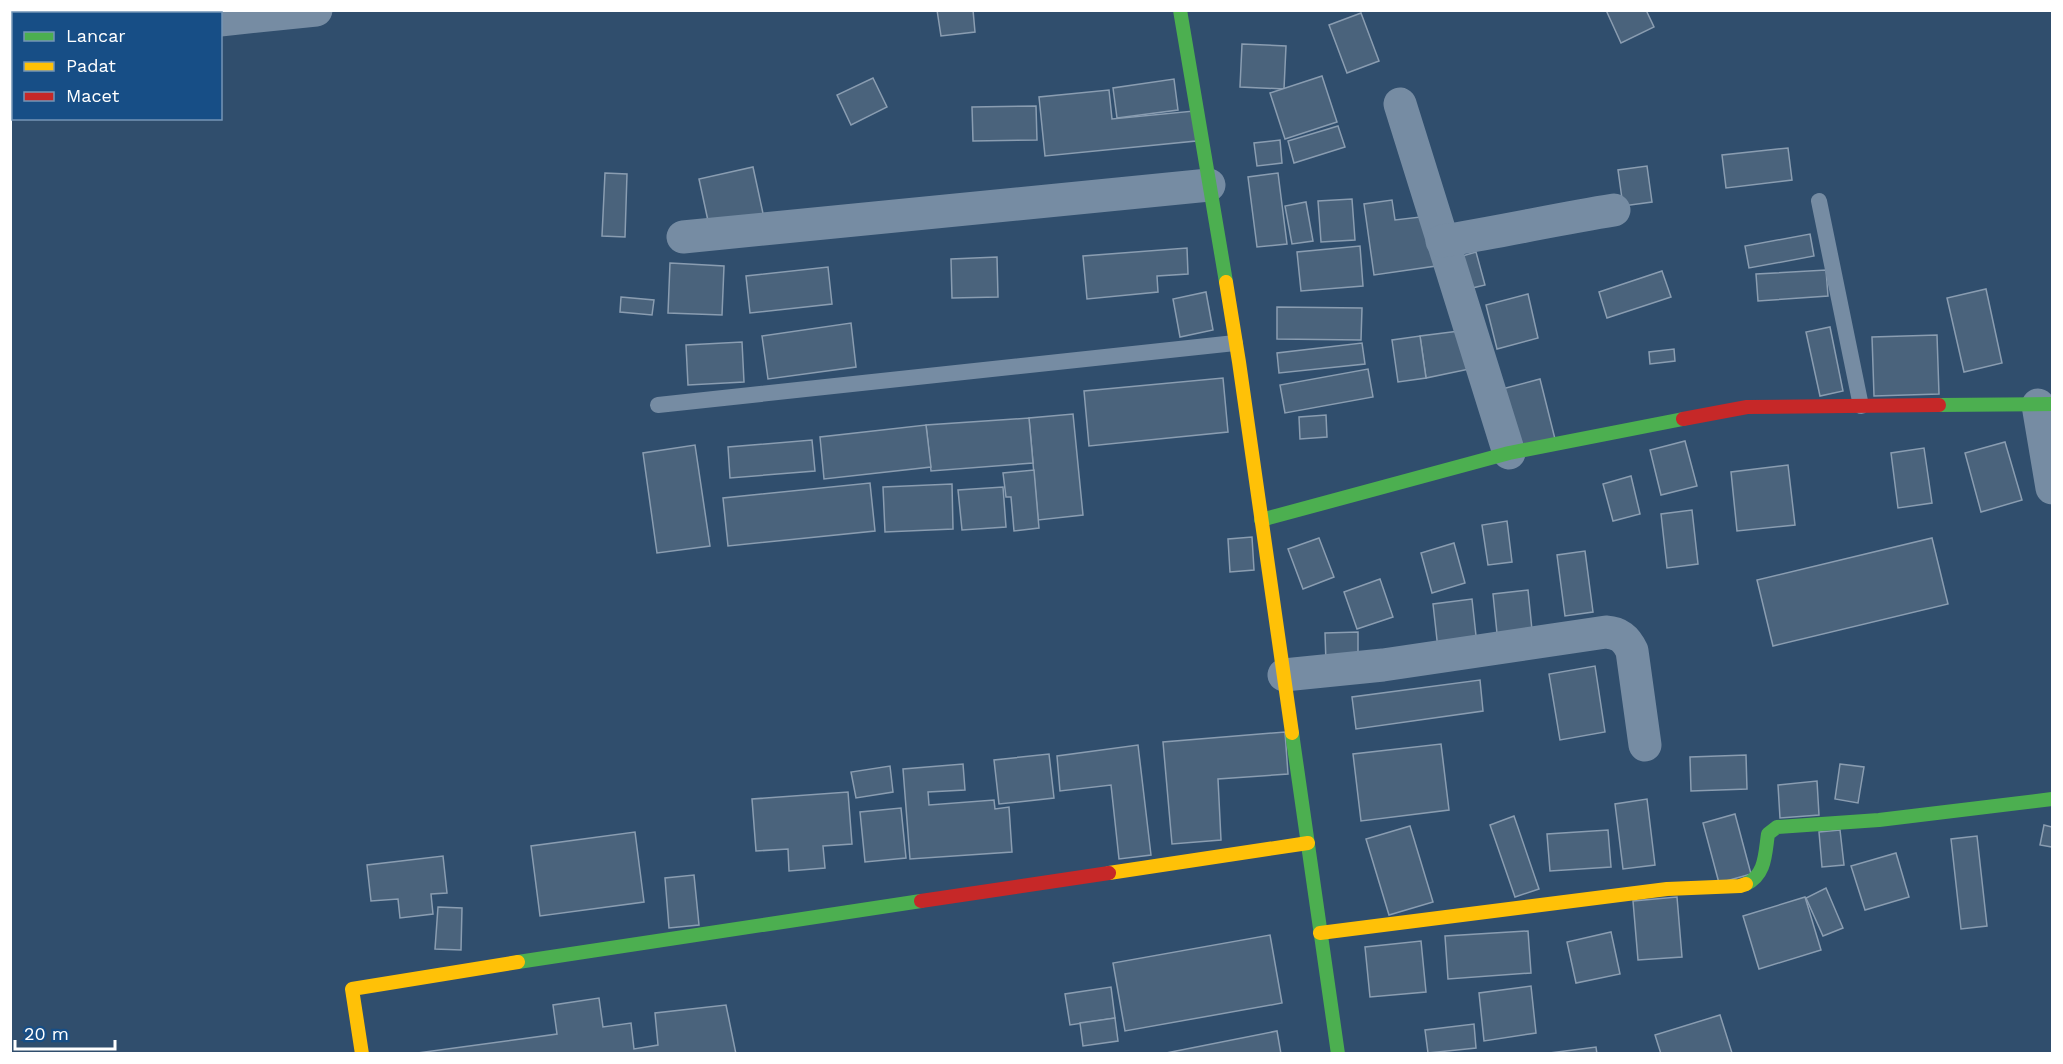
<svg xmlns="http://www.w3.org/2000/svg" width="2063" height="1064" font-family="'Work Sans',sans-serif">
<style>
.building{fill:#4a637c;stroke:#8a9db1;stroke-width:1.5}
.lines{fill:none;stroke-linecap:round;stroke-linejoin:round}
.lane{stroke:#768ca3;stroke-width:16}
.street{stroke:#768ca3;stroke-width:33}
.fast{stroke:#4caf50;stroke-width:14}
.slow{stroke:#ffc107;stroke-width:14}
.jam{stroke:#c62828;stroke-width:14}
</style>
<rect width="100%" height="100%" fill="#304e6d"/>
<g class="building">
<path d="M 937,10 L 973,10 L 975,32 L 941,36 Z"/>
<path d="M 1606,10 L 1646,10 L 1654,27 L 1621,43 Z"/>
<path d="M 1361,13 L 1379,61 L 1347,73 L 1329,25 Z"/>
<path d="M 1242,44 L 1286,46 L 1284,89 L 1240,87 Z"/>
<path d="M 1322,76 L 1337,122 L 1285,139 L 1270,93 Z"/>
<path d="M 873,78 L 887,107 L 851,125 L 837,95 Z"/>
<path d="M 1174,79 L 1178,110 L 1117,118 L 1113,88 Z"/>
<path d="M 1109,90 L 1112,119 L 1194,111 L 1196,141 L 1045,156 L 1039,97 Z"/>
<path d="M 1036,106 L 1037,140 L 973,141 L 972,107 Z"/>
<path d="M 1338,126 L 1345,147 L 1294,163 L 1288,141 Z"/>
<path d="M 1280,140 L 1282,163 L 1257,166 L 1254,143 Z"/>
<path d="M 1788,148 L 1792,180 L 1726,188 L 1722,155 Z"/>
<path d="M 1647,166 L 1652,202 L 1623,206 L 1618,170 Z"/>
<path d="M 753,167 L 764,218 L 710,230 L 699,179 Z"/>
<path d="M 605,173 L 627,174 L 625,237 L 602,236 Z"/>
<path d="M 1278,173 L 1287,244 L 1257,247 L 1248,177 Z"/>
<path d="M 1352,199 L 1355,240 L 1321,242 L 1318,201 Z"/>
<path d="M 1392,200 L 1395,220 L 1429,216 L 1436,266 L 1374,275 L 1364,204 Z"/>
<path d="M 1306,202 L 1313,241 L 1292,244 L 1285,206 Z"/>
<path d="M 1810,234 L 1814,256 L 1749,268 L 1745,246 Z"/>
<path d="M 1360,246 L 1363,286 L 1301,291 L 1297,252 Z"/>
<path d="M 1187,248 L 1188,274 L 1157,276 L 1158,292 L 1087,299 L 1083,256 Z"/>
<path d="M 1476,252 L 1485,285 L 1468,289 L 1459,257 Z"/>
<path d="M 997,257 L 998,297 L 952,298 L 951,259 Z"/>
<path d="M 670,263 L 724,266 L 722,315 L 668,313 Z"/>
<path d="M 828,267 L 832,304 L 750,313 L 746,276 Z"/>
<path d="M 1826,270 L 1828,296 L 1758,301 L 1756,274 Z"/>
<path d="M 1662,271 L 1671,297 L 1607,318 L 1599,292 Z"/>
<path d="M 1986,289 L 2002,363 L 1964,372 L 1947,298 Z"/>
<path d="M 1206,292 L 1213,330 L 1180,337 L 1173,299 Z"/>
<path d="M 1528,294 L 1538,338 L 1497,349 L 1486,305 Z"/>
<path d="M 621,297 L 654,300 L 652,315 L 620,312 Z"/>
<path d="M 1277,307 L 1362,308 L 1361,340 L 1277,339 Z"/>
<path d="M 851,323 L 856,367 L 768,379 L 762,336 Z"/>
<path d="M 1830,327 L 1843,391 L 1820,396 L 1806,332 Z"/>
<path d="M 1467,330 L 1479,367 L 1426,378 L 1420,336 Z"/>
<path d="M 1937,335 L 1939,394 L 1874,396 L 1872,337 Z"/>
<path d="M 1420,336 L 1426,378 L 1398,382 L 1392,340 Z"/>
<path d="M 742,342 L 744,382 L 688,385 L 686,345 Z"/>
<path d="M 1362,343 L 1365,364 L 1279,373 L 1277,353 Z"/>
<path d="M 1674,349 L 1675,361 L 1650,364 L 1649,352 Z"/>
<path d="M 1368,369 L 1373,397 L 1285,413 L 1280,385 Z"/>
<path d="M 1223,378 L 1228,432 L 1089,446 L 1084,391 Z"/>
<path d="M 1540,379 L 1555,439 L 1517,449 L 1502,389 Z"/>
<path d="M 1073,414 L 1083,515 L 1038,520 L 1029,418 Z"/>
<path d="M 1326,415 L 1327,437 L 1300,439 L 1299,417 Z"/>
<path d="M 1029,418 L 1033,463 L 931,471 L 926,425 Z"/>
<path d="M 926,425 L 931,467 L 824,479 L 820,437 Z"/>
<path d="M 812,440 L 815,471 L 730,478 L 728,447 Z"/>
<path d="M 1685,441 L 1697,486 L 1661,495 L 1650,450 Z"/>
<path d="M 2005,442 L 2022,500 L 1981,512 L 1965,453 Z"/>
<path d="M 695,445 L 710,546 L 657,553 L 643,453 Z"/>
<path d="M 1924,448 L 1932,503 L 1898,508 L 1891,453 Z"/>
<path d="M 1788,465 L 1795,525 L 1737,531 L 1731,472 Z"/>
<path d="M 1034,470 L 1039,528 L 1014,531 L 1011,497 L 1006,497 L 1003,473 Z"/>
<path d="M 1631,476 L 1640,514 L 1613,521 L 1603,484 Z"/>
<path d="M 870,483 L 875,531 L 728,546 L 723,498 Z"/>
<path d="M 952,484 L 953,529 L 885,532 L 883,487 Z"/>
<path d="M 1003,487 L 1006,527 L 962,530 L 958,490 Z"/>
<path d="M 1692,510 L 1698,564 L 1667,568 L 1661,514 Z"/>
<path d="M 1507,521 L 1512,562 L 1488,565 L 1482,525 Z"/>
<path d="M 1252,537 L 1254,570 L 1230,572 L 1228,539 Z"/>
<path d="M 1319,538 L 1334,577 L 1303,589 L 1288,549 Z"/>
<path d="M 1932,538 L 1948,604 L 1773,646 L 1757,580 Z"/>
<path d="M 1454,543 L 1465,583 L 1432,593 L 1421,553 Z"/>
<path d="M 1585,551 L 1593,612 L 1565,616 L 1557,555 Z"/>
<path d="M 1380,579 L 1393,617 L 1357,629 L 1344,592 Z"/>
<path d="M 1528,590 L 1533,640 L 1498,643 L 1493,594 Z"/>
<path d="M 1472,599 L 1477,645 L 1438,649 L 1433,604 Z"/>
<path d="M 1358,632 L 1358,662 L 1326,663 L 1325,633 Z"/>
<path d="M 1595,666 L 1605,732 L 1560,740 L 1549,674 Z"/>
<path d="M 1480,680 L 1483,711 L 1356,729 L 1352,697 Z"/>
<path d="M 1285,732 L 1288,774 L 1218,779 L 1221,840 L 1172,844 L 1163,742 Z"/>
<path d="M 1441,744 L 1449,810 L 1361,821 L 1353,754 Z"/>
<path d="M 1138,745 L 1151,855 L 1119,859 L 1111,785 L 1060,791 L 1057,756 Z"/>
<path d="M 1049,754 L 1054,798 L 999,804 L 994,760 Z"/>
<path d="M 1746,755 L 1747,789 L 1691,791 L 1690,757 Z"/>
<path d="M 963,764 L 965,790 L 928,792 L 929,805 L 994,800 L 995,809 L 1009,807 L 1012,852 L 910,859 L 903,769 Z"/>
<path d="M 1840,764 L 1864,767 L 1858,803 L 1835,799 Z"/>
<path d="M 890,766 L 893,792 L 856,798 L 851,772 Z"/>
<path d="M 1817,781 L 1819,815 L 1780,818 L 1778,785 Z"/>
<path d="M 848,792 L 852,844 L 823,846 L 825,868 L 789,871 L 788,849 L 756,851 L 752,799 Z"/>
<path d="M 1647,799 L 1655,865 L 1623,869 L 1615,804 Z"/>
<path d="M 901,808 L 906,858 L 865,862 L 860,812 Z"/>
<path d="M 1735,814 L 1751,874 L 1719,883 L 1703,823 Z"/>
<path d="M 1514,816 L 1539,889 L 1515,897 L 1490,825 Z"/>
<path d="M 2044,825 L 2052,827 L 2052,847 L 2040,845 Z"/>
<path d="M 1410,826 L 1433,902 L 1389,915 L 1366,839 Z"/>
<path d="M 1608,830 L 1611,867 L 1550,871 L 1547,834 Z"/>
<path d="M 1840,830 L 1844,865 L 1822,867 L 1819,832 Z"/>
<path d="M 635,832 L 644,902 L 540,916 L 531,846 Z"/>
<path d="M 1977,836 L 1987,926 L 1961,929 L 1951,839 Z"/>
<path d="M 1896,853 L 1909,897 L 1865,910 L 1851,866 Z"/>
<path d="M 443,856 L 447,893 L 431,894 L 433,914 L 400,918 L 398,899 L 371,901 L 367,865 Z"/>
<path d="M 694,875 L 699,925 L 669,928 L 665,878 Z"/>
<path d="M 1826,888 L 1843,928 L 1823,936 L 1806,898 Z"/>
<path d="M 1677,897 L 1682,957 L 1638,960 L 1633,901 Z"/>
<path d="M 1805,897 L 1821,950 L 1759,969 L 1743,916 Z"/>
<path d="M 438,907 L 462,908 L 461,950 L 435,949 Z"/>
<path d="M 1528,931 L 1531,973 L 1448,979 L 1445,936 Z"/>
<path d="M 1611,932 L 1620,974 L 1576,983 L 1567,942 Z"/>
<path d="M 1270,935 L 1282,1003 L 1125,1031 L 1113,963 Z"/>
<path d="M 1421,941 L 1426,992 L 1370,997 L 1365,947 Z"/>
<path d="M 1531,986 L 1536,1033 L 1484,1041 L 1479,993 Z"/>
<path d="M 1111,987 L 1115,1018 L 1070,1025 L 1065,994 Z"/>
<path d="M 599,998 L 603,1027 L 631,1023 L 634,1049 L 658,1045 L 655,1013 L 726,1005 L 736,1054 L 410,1054 L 557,1034 L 553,1005 Z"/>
<path d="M 1720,1015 L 1732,1053 L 1661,1054 L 1655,1035 Z"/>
<path d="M 1115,1018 L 1118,1041 L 1083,1046 L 1080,1023 Z"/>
<path d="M 1474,1024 L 1476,1048 L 1428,1053 L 1425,1030 Z"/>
<path d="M 1277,1031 L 1281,1054 L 1161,1054 Z"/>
<path d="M 1596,1047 L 1597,1054 L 1550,1054 L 1550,1053 Z"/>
</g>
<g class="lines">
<g class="lane">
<path d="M 1819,201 L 1861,406"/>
<path d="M 658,405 L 1235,343"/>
</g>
<g class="street">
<path d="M 220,20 L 316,10"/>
<path d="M 10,40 L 14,40"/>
<path d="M 1400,104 L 1509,453"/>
<path d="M 683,237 L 1209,185"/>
<path d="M 1442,241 C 1500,232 1557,219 1614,210"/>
<path d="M 2038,405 L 2052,488"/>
<path d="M 1284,675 L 1383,665 L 1606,632 C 1619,633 1626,638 1632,651 L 1645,745"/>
</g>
<g class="fast">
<path d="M 1180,10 L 1226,282"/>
<path d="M 1939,405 L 2052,404"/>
<path d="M 1261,520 L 1509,453 L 1683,419"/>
<path d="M 1292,733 L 1338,1054"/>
<path d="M 1746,884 C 1766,875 1765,853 1768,834 L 1777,827 L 1879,820 L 2052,799"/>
<path d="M 518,962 L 921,901"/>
</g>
<g class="slow">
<path d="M 1226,282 L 1239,362 L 1292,733"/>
<path d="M 1109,873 L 1308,843"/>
<path d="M 1320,933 L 1667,889 L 1740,886 L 1746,884"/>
<path d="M 362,1054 L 352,989 L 518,962"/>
</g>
<g class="jam">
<path d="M 1683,419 L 1747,407 L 1939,405"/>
<path d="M 921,901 L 1109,873"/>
</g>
</g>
<rect width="2063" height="1064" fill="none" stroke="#ffffff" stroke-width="24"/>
<rect x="12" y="12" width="210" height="108" fill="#174e86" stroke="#7495b6" stroke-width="1.5"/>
<rect x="24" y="32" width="30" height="9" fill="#4caf50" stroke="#7495b6" stroke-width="1.5"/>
<text x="66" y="42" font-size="18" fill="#ffffff">Lancar</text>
<rect x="24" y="62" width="30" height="9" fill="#ffc107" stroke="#7495b6" stroke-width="1.5"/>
<text x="66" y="72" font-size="18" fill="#ffffff">Padat</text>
<rect x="24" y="92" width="30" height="9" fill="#c62828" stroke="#7495b6" stroke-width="1.5"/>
<text x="66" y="102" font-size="18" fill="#ffffff">Macet</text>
<path d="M15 1040v9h100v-9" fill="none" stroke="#ffffff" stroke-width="3"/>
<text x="24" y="1040" font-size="18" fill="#ffffff" stroke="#174e86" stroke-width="4.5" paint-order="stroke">20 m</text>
</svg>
